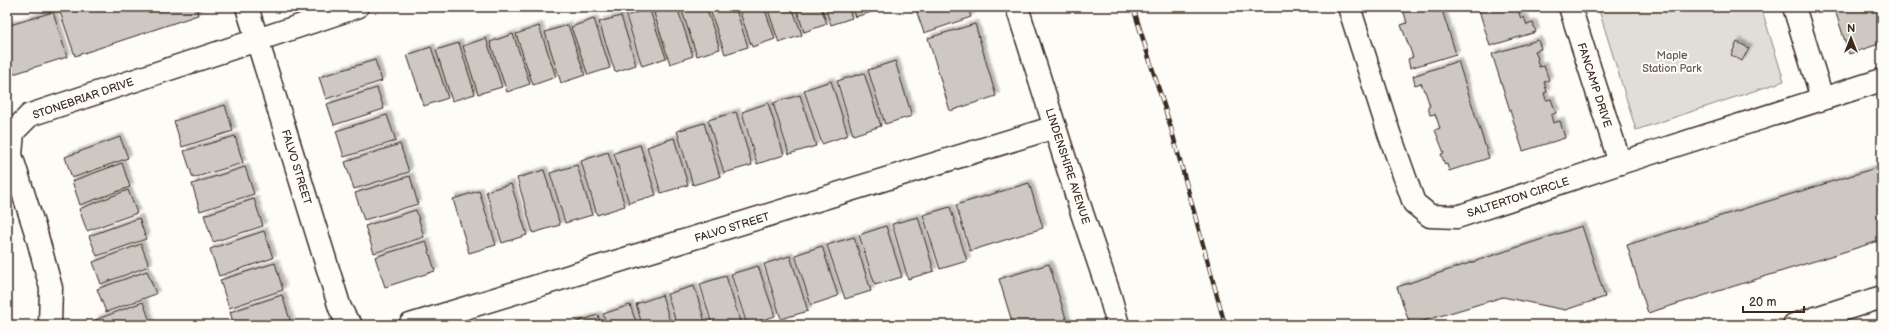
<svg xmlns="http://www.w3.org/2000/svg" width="1889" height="332" font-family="'Balsamiq Sans',sans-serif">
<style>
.green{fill:#e1ded7;stroke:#8e847a}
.building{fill:#cdc8c2;stroke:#3b2a1e;filter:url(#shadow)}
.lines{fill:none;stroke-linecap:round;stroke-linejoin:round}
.street-casing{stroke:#3b2a1e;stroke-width:25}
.street{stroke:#fdfcf7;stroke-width:22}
.rail-casing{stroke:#3b2a1e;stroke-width:4.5}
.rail{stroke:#fdfcf7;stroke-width:3;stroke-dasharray:9;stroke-linecap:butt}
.labels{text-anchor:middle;stroke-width:4;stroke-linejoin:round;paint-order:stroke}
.park-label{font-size:11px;fill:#64574c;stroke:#fdfcf7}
.street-label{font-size:11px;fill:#3b2a1e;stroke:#fdfcf7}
</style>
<defs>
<filter id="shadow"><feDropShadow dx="3.5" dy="-3.5" stdDeviation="1" flood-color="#0004"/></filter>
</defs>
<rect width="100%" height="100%" fill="#fdfcf7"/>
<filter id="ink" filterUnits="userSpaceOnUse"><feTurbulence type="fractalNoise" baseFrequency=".025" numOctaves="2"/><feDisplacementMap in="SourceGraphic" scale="8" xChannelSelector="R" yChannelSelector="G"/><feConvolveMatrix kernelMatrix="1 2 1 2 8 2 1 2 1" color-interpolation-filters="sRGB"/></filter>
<g filter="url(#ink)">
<path class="green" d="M 1598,7 L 1761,7 L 1784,81 L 1636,130 Z"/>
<g class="building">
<path d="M 65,7 L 196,7 L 198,15 L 75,56 L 59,9 Z"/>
<path d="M 674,7 L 677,7 L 693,56 L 670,64 L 654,13 Z"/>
<path d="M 684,7 L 706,7 L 720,49 L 697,56 L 681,8 Z"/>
<path d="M 709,7 L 735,7 L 748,47 L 725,54 Z"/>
<path d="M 738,7 L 764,7 L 775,39 L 752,47 Z"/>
<path d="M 767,7 L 792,7 L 802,35 L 779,43 Z"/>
<path d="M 796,7 L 821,7 L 827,24 L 804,32 Z"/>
<path d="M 825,7 L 848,7 L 852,18 L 831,25 Z"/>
<path d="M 852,7 L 877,7 L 878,10 L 855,17 Z"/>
<path d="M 915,7 L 968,7 L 971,17 L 924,33 Z"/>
<path d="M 1396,7 L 1441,7 L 1456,54 L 1410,68 L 1408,59 L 1413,57 L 1401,25 L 1407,23 L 1403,9 L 1398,11 Z"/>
<path d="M 1478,7 L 1517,7 L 1521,19 L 1524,17 L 1527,25 L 1533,23 L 1536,32 L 1490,46 Z"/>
<path d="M 1834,7 L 1882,7 L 1882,43 L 1849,54 Z"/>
<path d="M 649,8 L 666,58 L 642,66 L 626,16 Z"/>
<path d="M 53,12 L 67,57 L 7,76 L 7,26 Z"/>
<path d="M 621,16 L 636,65 L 615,72 L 599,22 Z"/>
<path d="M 594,19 L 610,68 L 588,75 L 571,27 Z"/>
<path d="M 975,24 L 996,96 L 950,111 L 928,38 Z"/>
<path d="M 568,25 L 585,75 L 561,83 L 545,32 Z"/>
<path d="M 539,26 L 556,77 L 533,85 L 516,34 Z"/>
<path d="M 513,34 L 530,84 L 507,92 L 490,42 Z"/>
<path d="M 486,38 L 502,87 L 478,94 L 463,46 Z"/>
<path d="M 1538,40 L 1541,49 L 1535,51 L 1538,59 L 1537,60 L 1539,67 L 1544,66 L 1549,80 L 1544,82 L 1547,92 L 1544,93 L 1546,100 L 1551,99 L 1556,113 L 1551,115 L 1553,123 L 1560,121 L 1565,138 L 1523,151 L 1492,54 Z"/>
<path d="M 1737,42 L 1749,48 L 1742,61 L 1731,55 Z"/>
<path d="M 459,43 L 475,94 L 452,101 L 436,50 Z"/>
<path d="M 431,47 L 448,98 L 424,106 L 407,55 Z"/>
<path d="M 375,60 L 382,81 L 326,99 L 319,77 Z"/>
<path d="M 895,61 L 912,116 L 885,124 L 868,70 Z"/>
<path d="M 1458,61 L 1489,158 L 1449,171 L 1447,164 L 1445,165 L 1441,154 L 1444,153 L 1435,130 L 1440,128 L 1435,114 L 1430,115 L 1428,107 L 1430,106 L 1425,91 L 1424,91 L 1421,83 L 1415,85 L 1413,76 Z"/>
<path d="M 864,73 L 881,126 L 853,135 L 837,81 Z"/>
<path d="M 831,81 L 848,135 L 822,144 L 804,90 Z"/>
<path d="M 377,88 L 384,109 L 334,125 L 327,104 Z"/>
<path d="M 800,95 L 816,146 L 789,154 L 773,103 Z"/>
<path d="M 768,103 L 784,155 L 757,164 L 742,112 Z"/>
<path d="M 225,105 L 233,131 L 182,147 L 174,121 Z"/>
<path d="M 736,112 L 752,165 L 724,173 L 708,120 Z"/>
<path d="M 387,115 L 396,141 L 344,157 L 336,131 Z"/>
<path d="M 704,123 L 720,177 L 693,185 L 677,131 Z"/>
<path d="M 235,136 L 243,163 L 193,178 L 184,151 Z"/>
<path d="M 120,137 L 128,158 L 72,178 L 65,157 Z"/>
<path d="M 674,138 L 688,185 L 661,193 L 647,147 Z"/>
<path d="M 400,144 L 409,172 L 354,189 L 345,162 Z"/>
<path d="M 640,145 L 656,195 L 629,203 L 614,153 Z"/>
<path d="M 608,152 L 625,206 L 597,215 L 581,161 Z"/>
<path d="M 122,163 L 130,187 L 80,205 L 72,181 Z"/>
<path d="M 577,165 L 592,215 L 565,223 L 550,173 Z"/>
<path d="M 1882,166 L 1882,240 L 1648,313 L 1627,245 Z"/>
<path d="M 245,167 L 254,194 L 200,211 L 192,184 Z"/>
<path d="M 544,170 L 560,225 L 533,233 L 517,178 Z"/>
<path d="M 410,176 L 418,204 L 364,220 L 355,193 Z"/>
<path d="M 1029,183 L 1043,228 L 970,251 L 956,205 Z"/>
<path d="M 511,184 L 527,235 L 502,243 L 486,191 Z"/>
<path d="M 128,190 L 137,213 L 87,231 L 79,209 Z"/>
<path d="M 479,191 L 496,245 L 469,253 L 453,199 Z"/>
<path d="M 254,199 L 263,226 L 213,242 L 204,215 Z"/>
<path d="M 950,207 L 967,261 L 940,269 L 923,215 Z"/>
<path d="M 416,210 L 424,237 L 374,253 L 365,226 Z"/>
<path d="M 918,217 L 934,271 L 908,279 L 892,224 Z"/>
<path d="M 139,218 L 146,239 L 97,256 L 89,236 Z"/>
<path d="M 886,226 L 902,277 L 875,285 L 859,235 Z"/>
<path d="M 1582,226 L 1605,297 L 1565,310 L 1503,297 L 1410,325 L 1397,287 Z"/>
<path d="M 264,231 L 273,258 L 219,276 L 210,249 Z"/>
<path d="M 854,237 L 871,291 L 845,299 L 827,245 Z"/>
<path d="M 426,241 L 435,271 L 385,287 L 375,257 Z"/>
<path d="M 141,244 L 149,266 L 101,284 L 93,262 Z"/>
<path d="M 822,246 L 838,296 L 811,305 L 795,255 Z"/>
<path d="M 790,256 L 808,311 L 781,319 L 764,264 Z"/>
<path d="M 275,263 L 283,290 L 229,308 L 220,280 Z"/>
<path d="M 1049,264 L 1068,325 L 1013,325 L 999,279 Z"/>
<path d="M 758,266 L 775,316 L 747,325 L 731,274 Z"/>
<path d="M 147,271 L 156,294 L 106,312 L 97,289 Z"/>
<path d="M 726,276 L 741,325 L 712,325 L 700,284 Z"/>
<path d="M 694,286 L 706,325 L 677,325 L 667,294 Z"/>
<path d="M 282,295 L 291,323 L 284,325 L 234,325 L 230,312 Z"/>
<path d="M 662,295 L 671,325 L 642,325 L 636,304 Z"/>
<path d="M 143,302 L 151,324 L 97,325 L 95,320 Z"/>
<path d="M 630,305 L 637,325 L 607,325 L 603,314 Z"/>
<path d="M 598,315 L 601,325 L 571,325 L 571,324 Z"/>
</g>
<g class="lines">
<g class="street-casing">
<g id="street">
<path d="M 247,7 L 340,308 L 348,323 L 351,325"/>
<path d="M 1017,7 L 1082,213 L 1110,296 L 1118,325"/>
<path d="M 1349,7 L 1389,133 L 1414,203 L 1430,216 L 1457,217 L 1620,163 L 1882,80"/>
<path d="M 1570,7 L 1620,163"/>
<path d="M 1794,7 L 1822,98"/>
<path d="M 50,325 L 51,288 L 37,236 L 11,155 L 13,132 L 30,115 L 357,7"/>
<path d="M 410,325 L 1055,127"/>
<path d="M 1794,325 L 1882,297"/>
</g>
</g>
<use href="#street" class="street"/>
<g class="rail-casing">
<path id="rail" d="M 1133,7 L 1171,128 L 1225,325"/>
</g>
<use href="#rail" class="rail"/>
</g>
</g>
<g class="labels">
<g class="park-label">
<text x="1672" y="59">Maple<tspan x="1672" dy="13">Station Park</tspan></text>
</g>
<g class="street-label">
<text transform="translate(1595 85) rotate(72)" y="4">FANCAMP DRIVE</text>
<text transform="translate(83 98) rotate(-19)" y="4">STONEBRIAR DRIVE</text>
<text transform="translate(1068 166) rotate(72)" y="4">LINDENSHIRE AVENUE</text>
<text transform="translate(297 167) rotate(73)" y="4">FALVO STREET</text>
<text transform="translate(1518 197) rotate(-18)" y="4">SALTERTON CIRCLE</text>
<text transform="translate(732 227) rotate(-17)" y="4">FALVO STREET</text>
</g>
</g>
<rect width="1889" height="332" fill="none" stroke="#fdfcf7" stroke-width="24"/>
<rect x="12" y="12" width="1865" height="308" fill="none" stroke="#3b2a1e" stroke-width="1.5" filter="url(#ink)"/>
<g transform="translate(1851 38)" stroke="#fdfcf7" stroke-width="3" paint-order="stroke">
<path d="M0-3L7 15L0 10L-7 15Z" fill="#3b2a1e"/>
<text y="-6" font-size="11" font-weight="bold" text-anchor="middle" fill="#3b2a1e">N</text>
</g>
<path d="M1743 306v6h61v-6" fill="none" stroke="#3b2a1e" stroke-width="2"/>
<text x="1749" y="306" font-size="12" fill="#3b2a1e" stroke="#fdfcf7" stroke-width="3" paint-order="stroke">20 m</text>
</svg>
